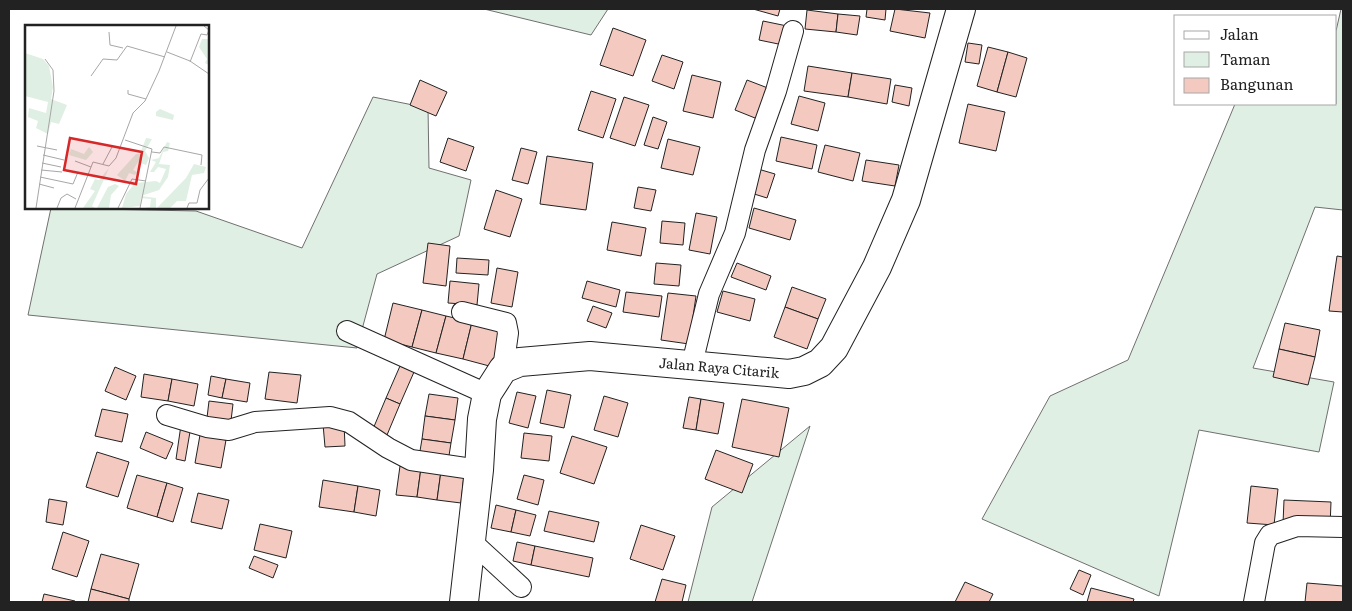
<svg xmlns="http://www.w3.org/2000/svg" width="1352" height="611" font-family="Literata,serif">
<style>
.green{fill:#e0efe3;stroke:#6f6f6f}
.building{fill:#f3c9c0;stroke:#222}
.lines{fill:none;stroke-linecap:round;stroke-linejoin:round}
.street-casing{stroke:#222;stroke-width:22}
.secondary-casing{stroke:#222;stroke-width:30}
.street{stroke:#fff;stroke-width:20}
.secondary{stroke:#fff;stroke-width:28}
.labels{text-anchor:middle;stroke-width:4;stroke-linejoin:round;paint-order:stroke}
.street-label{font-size:14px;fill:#222;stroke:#fff}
.inset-road{fill:none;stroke:#a7a7a7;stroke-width:1}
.view{fill:#d62828;fill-opacity:0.15;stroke:#d62828;stroke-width:2.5}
.inset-edge{fill:none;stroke:#222;stroke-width:2.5}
</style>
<rect width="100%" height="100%" fill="#fff"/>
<g class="green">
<path d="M 484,9 L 608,9 L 591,35 Z"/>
<path d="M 1341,9 L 1343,9 L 1343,210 L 1315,207 L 1253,368 L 1334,382 L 1319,452 L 1199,430 L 1159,596 L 982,519 L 1050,396 L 1128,360 L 1235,104 L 1336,104 L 1336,31 Z"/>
<path d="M 373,97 L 428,108 L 429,168 L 471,180 L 459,236 L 377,274 L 357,348 L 28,315 L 51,208 L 196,211 L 302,248 Z"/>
<path d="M 810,426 L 752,602 L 688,602 L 712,507 Z"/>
</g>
<g class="building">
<path d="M 753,9 L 780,9 L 778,16 Z"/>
<path d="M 867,9 L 886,9 L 885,20 L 866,17 Z"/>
<path d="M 895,9 L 930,13 L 925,38 L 890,31 Z"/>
<path d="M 807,10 L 838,14 L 836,32 L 805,29 Z"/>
<path d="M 838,14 L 860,16 L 857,35 L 836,32 Z"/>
<path d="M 763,21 L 792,27 L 788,46 L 759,40 Z"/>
<path d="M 613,28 L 646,40 L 633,76 L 600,65 Z"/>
<path d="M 968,43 L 982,45 L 979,64 L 965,62 Z"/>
<path d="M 988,47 L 1008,52 L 997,92 L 977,86 Z"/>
<path d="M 1008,52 L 1027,58 L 1016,97 L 997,92 Z"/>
<path d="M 662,55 L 683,62 L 674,89 L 652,81 Z"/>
<path d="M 808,66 L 852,73 L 848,97 L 804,91 Z"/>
<path d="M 852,73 L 891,79 L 887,104 L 848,97 Z"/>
<path d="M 692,75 L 721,82 L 713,118 L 683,111 Z"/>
<path d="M 420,80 L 447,92 L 436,116 L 410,105 Z"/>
<path d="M 747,80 L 773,90 L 760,120 L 735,110 Z"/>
<path d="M 895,85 L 912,88 L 909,106 L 892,102 Z"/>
<path d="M 591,91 L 616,99 L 603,138 L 578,130 Z"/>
<path d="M 799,96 L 825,103 L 818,131 L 791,124 Z"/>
<path d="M 624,97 L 649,105 L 635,146 L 610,138 Z"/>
<path d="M 968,104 L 1005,112 L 996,151 L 959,143 Z"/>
<path d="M 653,117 L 667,122 L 658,149 L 644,145 Z"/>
<path d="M 781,137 L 817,145 L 812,169 L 776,161 Z"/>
<path d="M 448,138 L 474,147 L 466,171 L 440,162 Z"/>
<path d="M 668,139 L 700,147 L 693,175 L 661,168 Z"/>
<path d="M 825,145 L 860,153 L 853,181 L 818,172 Z"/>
<path d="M 521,148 L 537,152 L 528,184 L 512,180 Z"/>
<path d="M 547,156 L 593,163 L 586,210 L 540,204 Z"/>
<path d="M 866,160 L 899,165 L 895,186 L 862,181 Z"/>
<path d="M 758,169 L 775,174 L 767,198 L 751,193 Z"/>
<path d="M 638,187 L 656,190 L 651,211 L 634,208 Z"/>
<path d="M 496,190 L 522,199 L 510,237 L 484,229 Z"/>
<path d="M 754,208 L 796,220 L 790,240 L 749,228 Z"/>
<path d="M 696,213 L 717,217 L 710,254 L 689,250 Z"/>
<path d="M 662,221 L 685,223 L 683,245 L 660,243 Z"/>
<path d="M 612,222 L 646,228 L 641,256 L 607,250 Z"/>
<path d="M 428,243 L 450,246 L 446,286 L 423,283 Z"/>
<path d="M 1337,256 L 1343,257 L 1343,312 L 1329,311 Z"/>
<path d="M 457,258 L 489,260 L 488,275 L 456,273 Z"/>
<path d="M 656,263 L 681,265 L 679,286 L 654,284 Z"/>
<path d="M 737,263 L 771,276 L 766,290 L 731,277 Z"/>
<path d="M 497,268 L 518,272 L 512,307 L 491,303 Z"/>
<path d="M 450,281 L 479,284 L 477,305 L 448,303 Z"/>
<path d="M 587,281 L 620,290 L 616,307 L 582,298 Z"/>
<path d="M 792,287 L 826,299 L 818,319 L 785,307 Z"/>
<path d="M 723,291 L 755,299 L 750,321 L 717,312 Z"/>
<path d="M 626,292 L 662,296 L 659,317 L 623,312 Z"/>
<path d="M 668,293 L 696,296 L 689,344 L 661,340 Z"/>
<path d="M 393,303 L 422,310 L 412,347 L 384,340 Z"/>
<path d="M 593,306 L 612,313 L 606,328 L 587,321 Z"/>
<path d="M 785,307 L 818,319 L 807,349 L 774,337 Z"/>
<path d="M 422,310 L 446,316 L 436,353 L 412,347 Z"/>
<path d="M 446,316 L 472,322 L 463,359 L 436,353 Z"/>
<path d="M 472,322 L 502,329 L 493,367 L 463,359 Z"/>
<path d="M 1285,323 L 1320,330 L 1315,357 L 1279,349 Z"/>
<path d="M 1279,349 L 1315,357 L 1308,385 L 1273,377 Z"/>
<path d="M 400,366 L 414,372 L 400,404 L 386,398 Z"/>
<path d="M 115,367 L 136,376 L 126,400 L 105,391 Z"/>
<path d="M 269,372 L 301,375 L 297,403 L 265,399 Z"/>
<path d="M 144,374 L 172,379 L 168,401 L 141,397 Z"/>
<path d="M 211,376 L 226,379 L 222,398 L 208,395 Z"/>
<path d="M 172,379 L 198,384 L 194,406 L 168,401 Z"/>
<path d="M 226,379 L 250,383 L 247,402 L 222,398 Z"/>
<path d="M 547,390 L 571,395 L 564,428 L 540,423 Z"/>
<path d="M 517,392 L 536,396 L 528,428 L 509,423 Z"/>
<path d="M 429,394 L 458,398 L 455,420 L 425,416 Z"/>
<path d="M 604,396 L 628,403 L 618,437 L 594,430 Z"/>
<path d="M 689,397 L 701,399 L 696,430 L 683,428 Z"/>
<path d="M 386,398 L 400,404 L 387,435 L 373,429 Z"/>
<path d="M 701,399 L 724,403 L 718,434 L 696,430 Z"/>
<path d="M 742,399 L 789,408 L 779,457 L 732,447 Z"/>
<path d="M 209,401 L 233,404 L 230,429 L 206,426 Z"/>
<path d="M 102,409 L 128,414 L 122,442 L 95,436 Z"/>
<path d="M 425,416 L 455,420 L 451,443 L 422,439 Z"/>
<path d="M 344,423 L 345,446 L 325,447 L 323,424 Z"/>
<path d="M 181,425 L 191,426 L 185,461 L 176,459 Z"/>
<path d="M 146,432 L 173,443 L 166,459 L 140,448 Z"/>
<path d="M 524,433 L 552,436 L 549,461 L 521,458 Z"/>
<path d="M 200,435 L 226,440 L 221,468 L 195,463 Z"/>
<path d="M 572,436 L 607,447 L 594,484 L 560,473 Z"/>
<path d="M 422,439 L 451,443 L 448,462 L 419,457 Z"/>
<path d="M 716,450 L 753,464 L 742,493 L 705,479 Z"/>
<path d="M 97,452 L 129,462 L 118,497 L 86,487 Z"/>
<path d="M 400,466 L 421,468 L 417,497 L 396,495 Z"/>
<path d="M 421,468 L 441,471 L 437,500 L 417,497 Z"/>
<path d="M 441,471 L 464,474 L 461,503 L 437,500 Z"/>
<path d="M 137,475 L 167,483 L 157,517 L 127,508 Z"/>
<path d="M 524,475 L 544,480 L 538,505 L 517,499 Z"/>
<path d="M 323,480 L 358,486 L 354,512 L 319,507 Z"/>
<path d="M 167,483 L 183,488 L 173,522 L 157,517 Z"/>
<path d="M 358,486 L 380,490 L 376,516 L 354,512 Z"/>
<path d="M 1251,486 L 1278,489 L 1274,525 L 1247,523 Z"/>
<path d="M 198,493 L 229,500 L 222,529 L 191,522 Z"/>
<path d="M 49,499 L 67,502 L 63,525 L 46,522 Z"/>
<path d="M 1284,500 L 1331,502 L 1330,527 L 1283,524 Z"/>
<path d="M 496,505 L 516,510 L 511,532 L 491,528 Z"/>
<path d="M 516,510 L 536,515 L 530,536 L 511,532 Z"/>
<path d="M 549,511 L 599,522 L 594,542 L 544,531 Z"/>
<path d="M 260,524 L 292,531 L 286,558 L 254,550 Z"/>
<path d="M 641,525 L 675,536 L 663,570 L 630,559 Z"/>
<path d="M 63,532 L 89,541 L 77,577 L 52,569 Z"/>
<path d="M 517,542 L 535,546 L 531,565 L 513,561 Z"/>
<path d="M 535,546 L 593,558 L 589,577 L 531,565 Z"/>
<path d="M 101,554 L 139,564 L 129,599 L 91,589 Z"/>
<path d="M 254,556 L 278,565 L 273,578 L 249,568 Z"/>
<path d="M 1079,570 L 1091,575 L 1083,595 L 1070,589 Z"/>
<path d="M 662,579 L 686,585 L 682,602 L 655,602 Z"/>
<path d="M 965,582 L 993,594 L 989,602 L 955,602 Z"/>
<path d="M 1307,583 L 1343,586 L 1343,602 L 1305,602 Z"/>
<path d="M 1091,588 L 1134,599 L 1133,602 L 1087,602 Z"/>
<path d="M 91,589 L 129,599 L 129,602 L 88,602 Z"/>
<path d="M 44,594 L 75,601 L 74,602 L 42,602 Z"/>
</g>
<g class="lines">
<g class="street-casing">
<g id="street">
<path d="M 462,312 L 506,323 L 508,333 L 503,369"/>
<path d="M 347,331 L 487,394"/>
<path d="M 692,364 L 709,294 L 735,233 L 755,150 L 776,91 L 793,31"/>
<path d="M 167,415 L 207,427 L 229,430 L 255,422 L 330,417 L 349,422 L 388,448 L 411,460 L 479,470"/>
<path d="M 471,541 L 521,587"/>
<path d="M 1254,602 L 1265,543 L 1270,535 L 1297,526 L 1343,527"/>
</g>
</g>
<g class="secondary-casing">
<path id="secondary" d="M 464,602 L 479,470 L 482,419 L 487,394 L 503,369 L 520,362 L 590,356 L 789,374 L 804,371 L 820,363 L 834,348 L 877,267 L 906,200 L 961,9"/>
</g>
<use href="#street" class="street"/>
<use href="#secondary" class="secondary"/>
</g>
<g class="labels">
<g class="street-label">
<text transform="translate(719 368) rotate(5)" y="5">Jalan Raya Citarik</text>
</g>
</g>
<g transform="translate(25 25)">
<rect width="184" height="184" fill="#fff"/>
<path d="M 177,14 L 184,14 L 184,40 L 180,38 L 182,34 L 174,22 ZM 0,28 L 18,34 L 24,41 L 28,62 L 26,74 L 42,80 L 34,99 L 26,97 L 23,109 L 11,103 L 13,96 L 3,92 L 4,83 L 21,88 L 23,77 L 0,71 ZM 135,84 L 149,90 L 148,95 L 131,91 L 131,87 ZM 121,113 L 127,114 L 120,126 L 124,133 L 121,140 L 113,137 L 108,145 L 112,147 L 110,150 L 104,148 L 100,156 L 92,150 L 111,129 L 115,129 ZM 142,117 L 145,118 L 143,126 L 138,127 L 134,139 L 145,140 L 143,152 L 134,165 L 116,171 L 131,173 L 131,183 L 119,183 L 125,182 L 126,174 L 116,173 L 115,181 L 97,183 L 101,169 L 110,158 L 131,156 L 135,158 L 141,144 L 133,142 L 129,147 L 125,147 L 131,137 L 126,135 L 134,133 ZM 64,122 L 68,127 L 61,135 L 44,130 L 46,124 L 59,129 ZM 169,139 L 181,142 L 179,148 L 167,150 L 161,176 L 152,176 L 145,183 L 132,183 L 161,153 ZM 84,143 L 67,181 L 70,183 L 58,183 L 70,166 L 65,164 L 70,154 L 74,155 ZM 90,159 L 94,161 L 86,170 L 84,183 L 72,183 L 83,162 Z" fill="#e0efe3"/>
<path class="inset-road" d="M 84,7 L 85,20 L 98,23M 142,27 L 165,36 L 184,49M 165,37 L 176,9 L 182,10 L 184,5 L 179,1M 66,51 L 78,34 L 92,35 L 102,21 L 140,32M 103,65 L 103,69 L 121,74M 100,115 L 127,124 L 115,183M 12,121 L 32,125M 127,127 L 135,128 L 139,122 L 177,130 L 176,140M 18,130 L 39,135M 50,136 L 66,142M 68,137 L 84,141 L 91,133 L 108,88 L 120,76 L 134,46 L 151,1M 17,138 L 36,142M 78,139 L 87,122M 16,145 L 37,147M 15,152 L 48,159 L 53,147M 14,159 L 29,163M 11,183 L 29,66 L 28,45 L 20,34M 32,183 L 36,173 L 42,169 L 51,174M 50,183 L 68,137M 93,183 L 107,154 L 121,156M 162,183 L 164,178 L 172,178 L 175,165 L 184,153"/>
<path class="view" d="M 45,113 L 117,127 L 111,159 L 39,145 Z"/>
<rect width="184" height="184" class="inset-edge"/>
</g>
<rect width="1352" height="611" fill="none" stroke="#222222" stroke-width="20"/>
<rect x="1174" y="15" width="162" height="90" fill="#ffffff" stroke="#a7a7a7"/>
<rect x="1184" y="31" width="25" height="8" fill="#ffffff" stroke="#a7a7a7"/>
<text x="1220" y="40" font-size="15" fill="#222222">Jalan</text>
<rect x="1184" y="52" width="25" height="15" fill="#e0efe3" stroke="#a7a7a7"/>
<text x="1220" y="65" font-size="15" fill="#222222">Taman</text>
<rect x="1184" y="78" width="25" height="15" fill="#f3c9c0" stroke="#a7a7a7"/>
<text x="1220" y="90" font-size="15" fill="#222222">Bangunan</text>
</svg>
